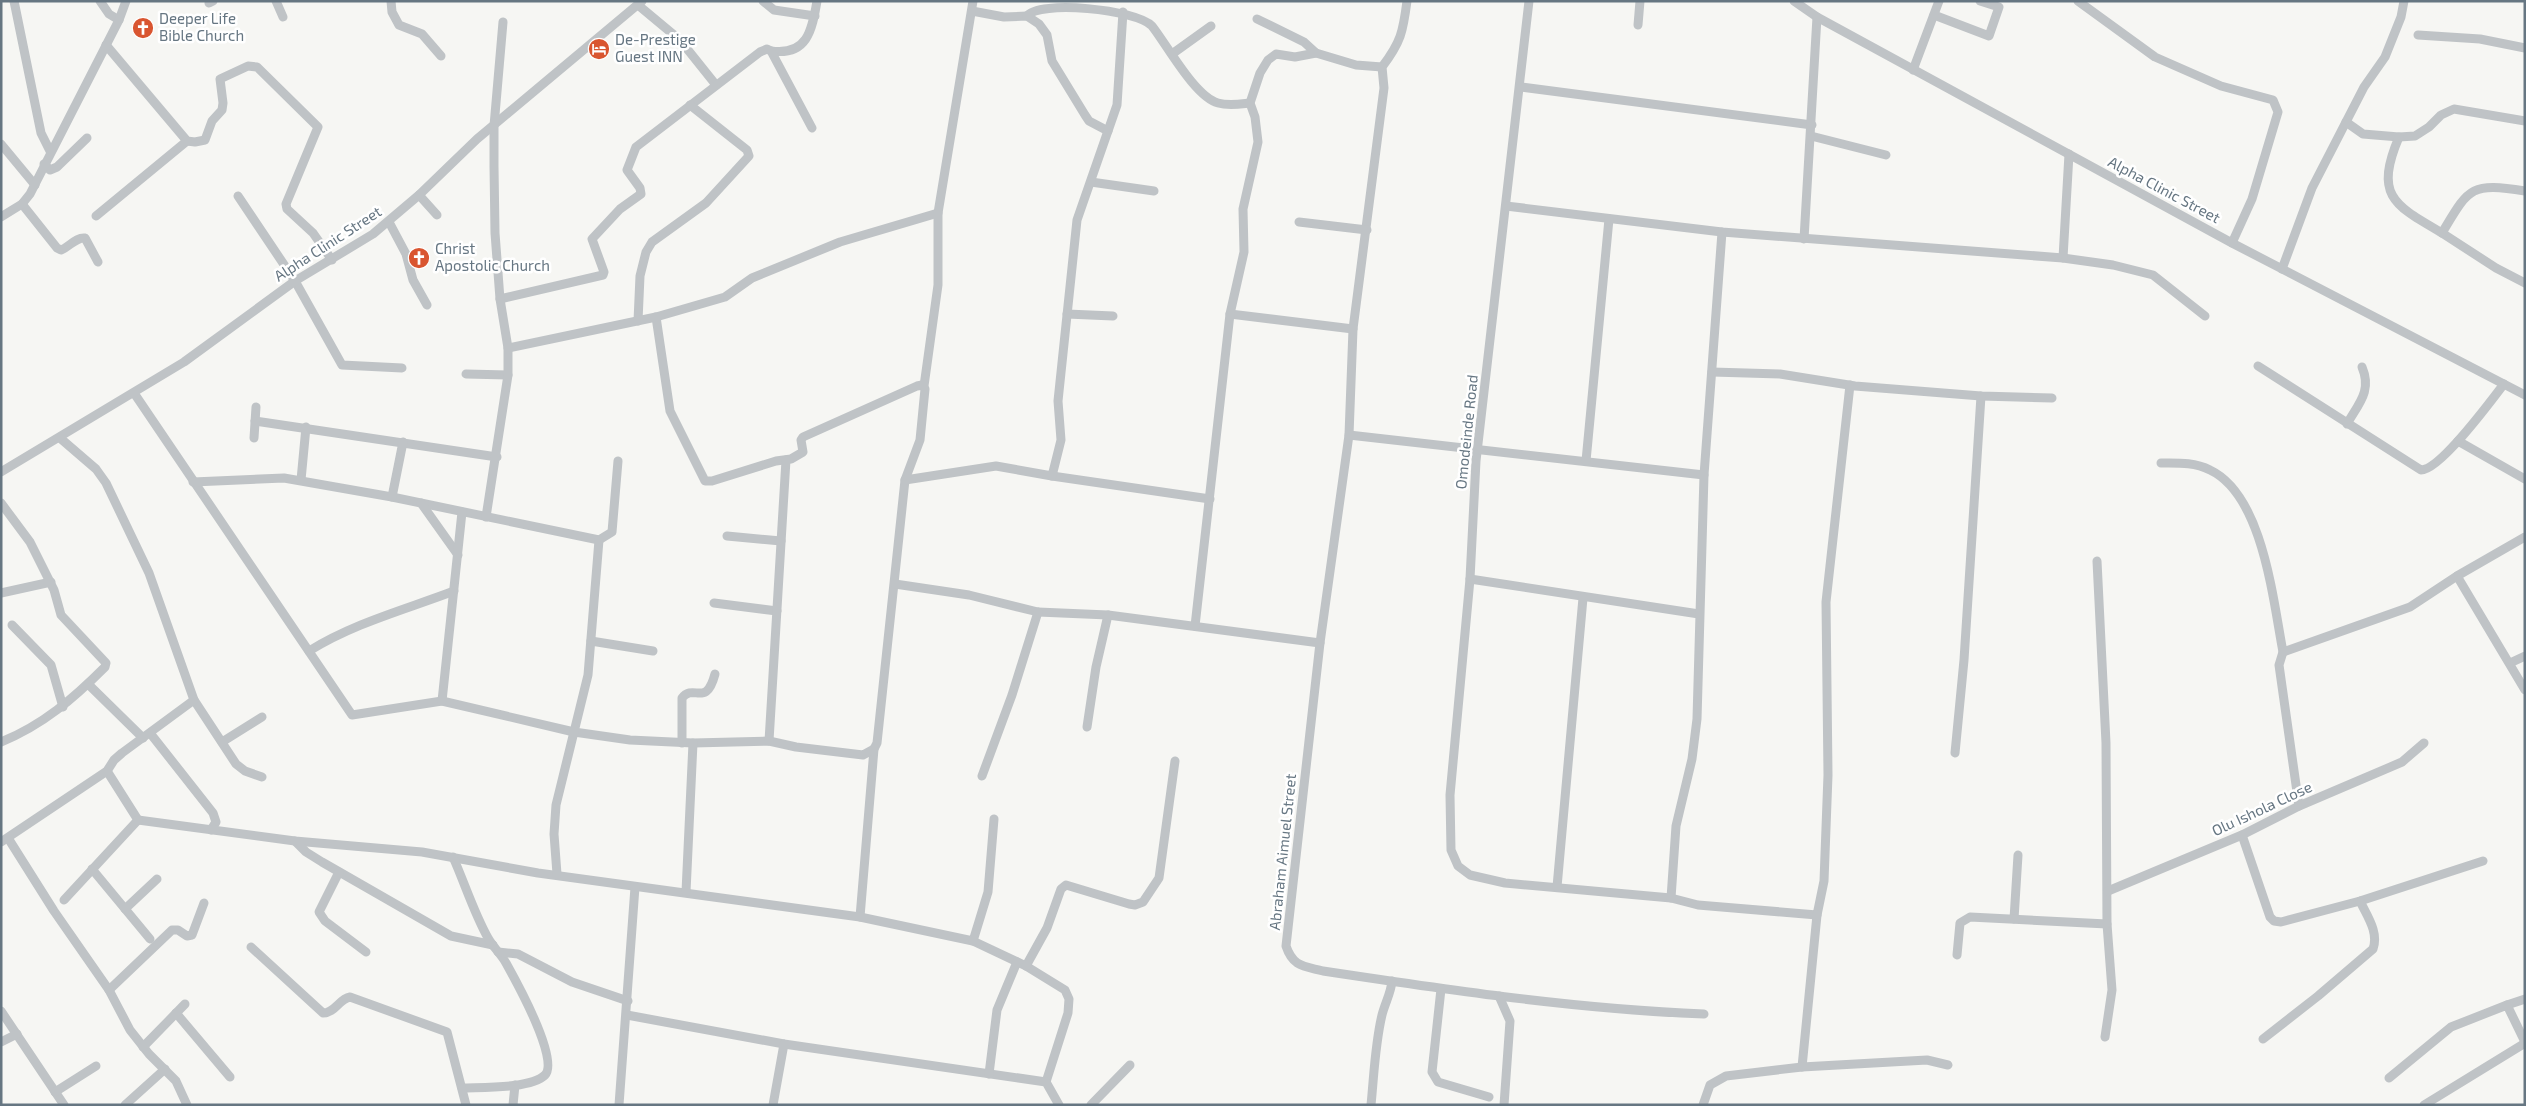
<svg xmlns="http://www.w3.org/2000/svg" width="2526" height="1106" font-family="'Exo 2',sans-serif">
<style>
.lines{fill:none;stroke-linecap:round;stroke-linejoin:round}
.minor{stroke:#bfc3c6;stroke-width:9}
.labels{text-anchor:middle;stroke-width:5;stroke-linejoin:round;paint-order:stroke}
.poi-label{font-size:15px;fill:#667682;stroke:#fff;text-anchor:start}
.street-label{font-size:15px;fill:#667682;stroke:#fff}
</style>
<rect width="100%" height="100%" fill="#f6f6f3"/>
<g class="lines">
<g class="minor">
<path d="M 14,1 L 41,133 L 50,151"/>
<path d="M 100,1 L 109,14 L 119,20"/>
<path d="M 276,1 L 283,17"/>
<path d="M 391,1 L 392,12 L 399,25 L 422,34 L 441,56"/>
<path d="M 763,1 L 774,10 L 815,16"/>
<path d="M 1407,1 C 1403,32 1401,42 1382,67 L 1384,88 L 1353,329 L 1349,435 L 1320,643 L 1286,946 C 1293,967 1304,966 1323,971 C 1449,990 1576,1009 1704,1014"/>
<path d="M 1529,1 L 1476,461 L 1470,579 L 1450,795 L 1451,850 L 1458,866 L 1470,875 L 1505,883 L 1671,898 L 1698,905 L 1817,915 L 1824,881 L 1828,775 L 1826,602 L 1850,385"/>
<path d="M 1794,1 L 1817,17 L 2232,243 L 2525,395"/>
<path d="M 2078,1 L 2155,57 L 2221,86 L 2273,100 L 2278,112 L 2252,199 L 2232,243"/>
<path d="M 209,3 L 213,1"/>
<path d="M 638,5 L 680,40 L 716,85"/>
<path d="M 972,11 L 1004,17 L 1027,16 L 1039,24 L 1047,35 L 1052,61 L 1085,115 L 1089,121 L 1108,131"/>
<path d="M 1934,15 L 1989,36 L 1999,7 L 1980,1"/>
<path d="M 1027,16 C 1038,0 1136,9 1152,26 C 1167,45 1195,97 1218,103 C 1229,106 1240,104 1250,103"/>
<path d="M 1257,19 L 1304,42 L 1316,53"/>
<path d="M 1638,25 L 1640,1"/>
<path d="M 2418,35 L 2480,39 L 2525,48"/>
<path d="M 106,45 L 187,141 L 195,142 L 205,140 L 212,121 L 222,110 L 223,103 L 220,79 L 248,66 L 257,67 L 318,127 L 286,204 L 287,209 L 313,233 L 332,260"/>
<path d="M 771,51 C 807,56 812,31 817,1"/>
<path d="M 1172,54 L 1211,26"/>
<path d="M 1913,70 L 1939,1"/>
<path d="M 1521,87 L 1812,125"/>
<path d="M 2346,122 L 2363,134 L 2399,137 L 2415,136 L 2429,127 L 2441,115 L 2454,109 L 2525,121"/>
<path d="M 1811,136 L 1886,155"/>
<path d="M 2399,137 C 2374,196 2394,205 2442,233"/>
<path d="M 1,144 L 35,185"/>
<path d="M 44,164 L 50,170 L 57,167 L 87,138"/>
<path d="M 1091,182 L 1154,191"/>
<path d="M 2525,191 C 2470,182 2469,188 2442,233 L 2496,268 L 2525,283"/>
<path d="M 419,195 L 437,215"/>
<path d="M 238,196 L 295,281 L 342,365 L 402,368"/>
<path d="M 22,204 L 57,248 L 61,250 C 69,247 76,237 85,238 L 98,262"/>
<path d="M 1506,206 L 1722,232 L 2063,258 L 2113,265 L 2153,275 L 2205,316"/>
<path d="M 96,216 L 187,141"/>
<path d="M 1,217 L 22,204 L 30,194 L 119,20 L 126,1"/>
<path d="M 389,222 L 406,254 L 413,280 L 427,305"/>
<path d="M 1299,222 L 1367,230"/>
<path d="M 1804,239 L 1817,17"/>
<path d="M 2063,258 L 2069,154"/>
<path d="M 2282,269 L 2312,188 L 2364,87 L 2385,57 L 2401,17 L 2404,1"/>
<path d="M 500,299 L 603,275 L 604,272 L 592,239 L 620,209 L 641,194 L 640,188 L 627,170 L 636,147 L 760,52 L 767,49 L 771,51 L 812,128"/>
<path d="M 1067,314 L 1113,316"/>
<path d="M 1230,314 L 1353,329"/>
<path d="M 656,317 L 670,411 L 705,481 L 712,481 L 776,461 L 791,459 L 803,452 L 801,440 L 803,437 L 917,386 L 922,385 L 925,389 L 920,440 L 905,480 L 877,743 L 874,749 L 860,917"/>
<path d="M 638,321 L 640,276 L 646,252 L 652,242 L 706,203 L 749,156 L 747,150 L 690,105"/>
<path d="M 508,348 L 656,317 L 725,297 L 752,278 L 840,242 L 938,213"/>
<path d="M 2258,366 L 2421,470 C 2440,470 2491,401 2504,384"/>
<path d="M 1712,372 L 1780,374 L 1855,386 L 1981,396 L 2052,398"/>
<path d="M 466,374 L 508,375"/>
<path d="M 924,386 L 938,285 L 938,213 L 973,1"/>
<path d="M 134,393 L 352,715 L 442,701 L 574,732 L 630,740 L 693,743 L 769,741 L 796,747 L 863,755 L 874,749"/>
<path d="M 255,421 L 497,457"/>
<path d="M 2347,424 C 2359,403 2372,391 2362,367"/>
<path d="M 1349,435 L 1704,475"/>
<path d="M 60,438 L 96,469 L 106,483 L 149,573 L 194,700 L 236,764 L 245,771 L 262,777"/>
<path d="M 254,438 L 256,407"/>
<path d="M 2458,441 L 2525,479"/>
<path d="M 1586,461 L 1609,219"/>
<path d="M 2161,463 C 2178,463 2194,462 2210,470 C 2263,495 2273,600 2283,652 L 2279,665 L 2299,806"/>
<path d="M 1,472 L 184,362 L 295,281 L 373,234 L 419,195 L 477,139 L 642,1"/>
<path d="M 1052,476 L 1210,499"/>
<path d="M 301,480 L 306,427"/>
<path d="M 905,480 L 996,466 L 1052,476 L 1061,440 L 1058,401 L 1077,220 L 1117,105 L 1123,12"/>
<path d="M 193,482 L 284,478 L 392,497 L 599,540 L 612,532 L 618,461"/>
<path d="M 392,497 L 403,442"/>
<path d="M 1,503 L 30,542 L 54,590 L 61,615 L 106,663 L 105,667 C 74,698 43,725 1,742"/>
<path d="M 421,503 L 458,555"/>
<path d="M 486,517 L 508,375 L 508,348 L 500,299 L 495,233 L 494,166 L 494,126 L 503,22"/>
<path d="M 727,536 L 781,541"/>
<path d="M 2097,561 L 2106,743 L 2107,924 L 2112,990 L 2105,1037"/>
<path d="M 2457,576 L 2525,690"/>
<path d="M 1470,579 L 1699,614"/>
<path d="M 895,584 L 969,595 L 1038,612 L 1108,615 L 1320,643"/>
<path d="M 1,593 L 51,582"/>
<path d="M 714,603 L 777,611"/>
<path d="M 12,625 L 51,665 L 63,707"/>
<path d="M 1195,626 L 1230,314 L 1244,252 L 1243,209 L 1258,142 L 1255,117 L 1250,103 L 1260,73 L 1268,60 L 1276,54 L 1295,57 L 1316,53 L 1356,65 L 1382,67"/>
<path d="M 591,641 L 653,651"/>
<path d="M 309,651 C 354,623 404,610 454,591"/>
<path d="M 2283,652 L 2410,607 L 2457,576 L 2525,537"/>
<path d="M 2510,663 L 2525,656"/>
<path d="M 88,684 L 143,738"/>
<path d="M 442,701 L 462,512"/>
<path d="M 1087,727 L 1096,667 L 1108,615"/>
<path d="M 150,733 L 213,813 L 216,822 L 211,830"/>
<path d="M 769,741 L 786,460"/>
<path d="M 222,742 L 262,717"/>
<path d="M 682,743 L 682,698 C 694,683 706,708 715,674"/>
<path d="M 1955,753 L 1964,660 L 1981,396"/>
<path d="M 107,771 L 138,820"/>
<path d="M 982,776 L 1012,695 L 1038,612"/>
<path d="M 138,820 L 295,841 L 422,852 L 538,873 L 860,917 L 973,941 L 1026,966 L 1065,990 L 1069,999 L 1068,1013 L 1046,1082"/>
<path d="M 2242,835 L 2270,917 L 2274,921 L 2281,922 L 2360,901 L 2483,861"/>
<path d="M 8,838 L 54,911 L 109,990 L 130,1030 L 149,1054 L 176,1081 L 187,1105"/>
<path d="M 295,841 L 306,852 L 322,862 L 451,936 L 493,945"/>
<path d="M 1,842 L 107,771 L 114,760 L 122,753 L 194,700"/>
<path d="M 453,857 C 465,884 474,913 488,938 C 493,947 501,954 506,963 C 516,981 560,1060 545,1075 C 531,1089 481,1087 462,1088"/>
<path d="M 92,869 L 150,939"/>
<path d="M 339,872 L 319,912 L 325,921 L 366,952"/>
<path d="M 557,874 L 554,834 L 556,805 L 588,675 L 599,540"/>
<path d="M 1557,887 L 1583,598"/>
<path d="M 2108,891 L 2242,835 L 2299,806 L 2402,762 L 2424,743"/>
<path d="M 686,892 L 693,743"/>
<path d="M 1671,898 L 1676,826 L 1692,759 L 1697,719 L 1704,475 L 1722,232"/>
<path d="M 64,900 L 138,820"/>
<path d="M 125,909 L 157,879"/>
<path d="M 2014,919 L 2018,855"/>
<path d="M 973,941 L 988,892 L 994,819"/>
<path d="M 251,947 L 323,1013 C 335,1013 339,999 350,997 L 447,1032 L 466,1105"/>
<path d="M 498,952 L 518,954 L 572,982 L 628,1001"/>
<path d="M 1957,955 L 1960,923 L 1970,917 L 2107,924"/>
<path d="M 1026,966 L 1047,928 L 1061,889 L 1066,885 L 1129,904 L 1135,905 L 1143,902 L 1159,878 L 1175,761"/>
<path d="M 1441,989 L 1432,1072 L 1438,1082 L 1489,1097"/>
<path d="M 109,990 L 172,930 L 178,930 L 187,936 L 192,935 L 204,903"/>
<path d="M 1499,996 L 1510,1021 L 1504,1105"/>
<path d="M 2507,1005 L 2525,999"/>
<path d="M 1,1011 L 64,1105"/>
<path d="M 176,1013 L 230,1077"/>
<path d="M 627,1015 L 784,1044 L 1046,1082 L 1059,1105"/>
<path d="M 2263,1039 L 2318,996 L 2373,949 C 2379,932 2367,916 2360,901"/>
<path d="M 1,1042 L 17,1034"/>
<path d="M 143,1047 L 185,1004"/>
<path d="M 1802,1067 L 1817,915"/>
<path d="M 989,1074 L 997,1010 L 1017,962"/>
<path d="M 2389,1078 L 2451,1027 L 2507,1005 L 2525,1042"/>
<path d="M 55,1092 L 96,1066"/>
<path d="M 125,1105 L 165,1069"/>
<path d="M 513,1105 L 515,1085"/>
<path d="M 619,1105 L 635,887"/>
<path d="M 773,1105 L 784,1044"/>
<path d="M 1091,1105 L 1130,1065"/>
<path d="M 1371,1105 C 1374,1075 1375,1044 1382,1015 C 1385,1003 1391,993 1392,981"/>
<path d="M 1703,1105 L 1710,1085 L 1726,1076 L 1802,1067 L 1927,1060 L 1948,1065"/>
<path d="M 2424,1105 L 2525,1043"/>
</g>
</g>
<defs>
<g id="church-disc" transform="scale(1.125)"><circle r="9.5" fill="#d95530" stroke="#fff"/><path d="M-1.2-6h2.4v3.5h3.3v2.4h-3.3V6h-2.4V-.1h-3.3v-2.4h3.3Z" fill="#fff"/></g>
<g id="hotel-disc" transform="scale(1.125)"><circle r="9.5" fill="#d95530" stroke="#fff"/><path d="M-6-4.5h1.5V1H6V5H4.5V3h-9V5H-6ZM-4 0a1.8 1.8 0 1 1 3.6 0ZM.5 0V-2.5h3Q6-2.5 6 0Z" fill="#fff"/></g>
</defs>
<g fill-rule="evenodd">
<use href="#church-disc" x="143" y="28"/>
<use href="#hotel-disc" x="599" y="49"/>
<use href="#church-disc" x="419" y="258"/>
</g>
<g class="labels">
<g class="poi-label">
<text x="159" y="24">Deeper Life<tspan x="159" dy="17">Bible Church</tspan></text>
<text x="615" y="45">De-Prestige<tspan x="615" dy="17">Guest INN</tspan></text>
<text x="435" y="254">Christ<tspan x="435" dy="17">Apostolic Church</tspan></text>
</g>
<g class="street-label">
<text transform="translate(2164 190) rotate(28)" y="5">Alpha Clinic Street</text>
<text transform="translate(328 244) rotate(-33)" y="5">Alpha Clinic Street</text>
<text transform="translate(1467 432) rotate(-84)" y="5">Omodeinde Road</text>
<text transform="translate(2262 809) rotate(-25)" y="5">Olu Ishola Close</text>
<text transform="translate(1283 852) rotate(-84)" y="5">Abraham Aimuel Street</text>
</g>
</g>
<rect width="2526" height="1106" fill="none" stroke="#667682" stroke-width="5"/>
</svg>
